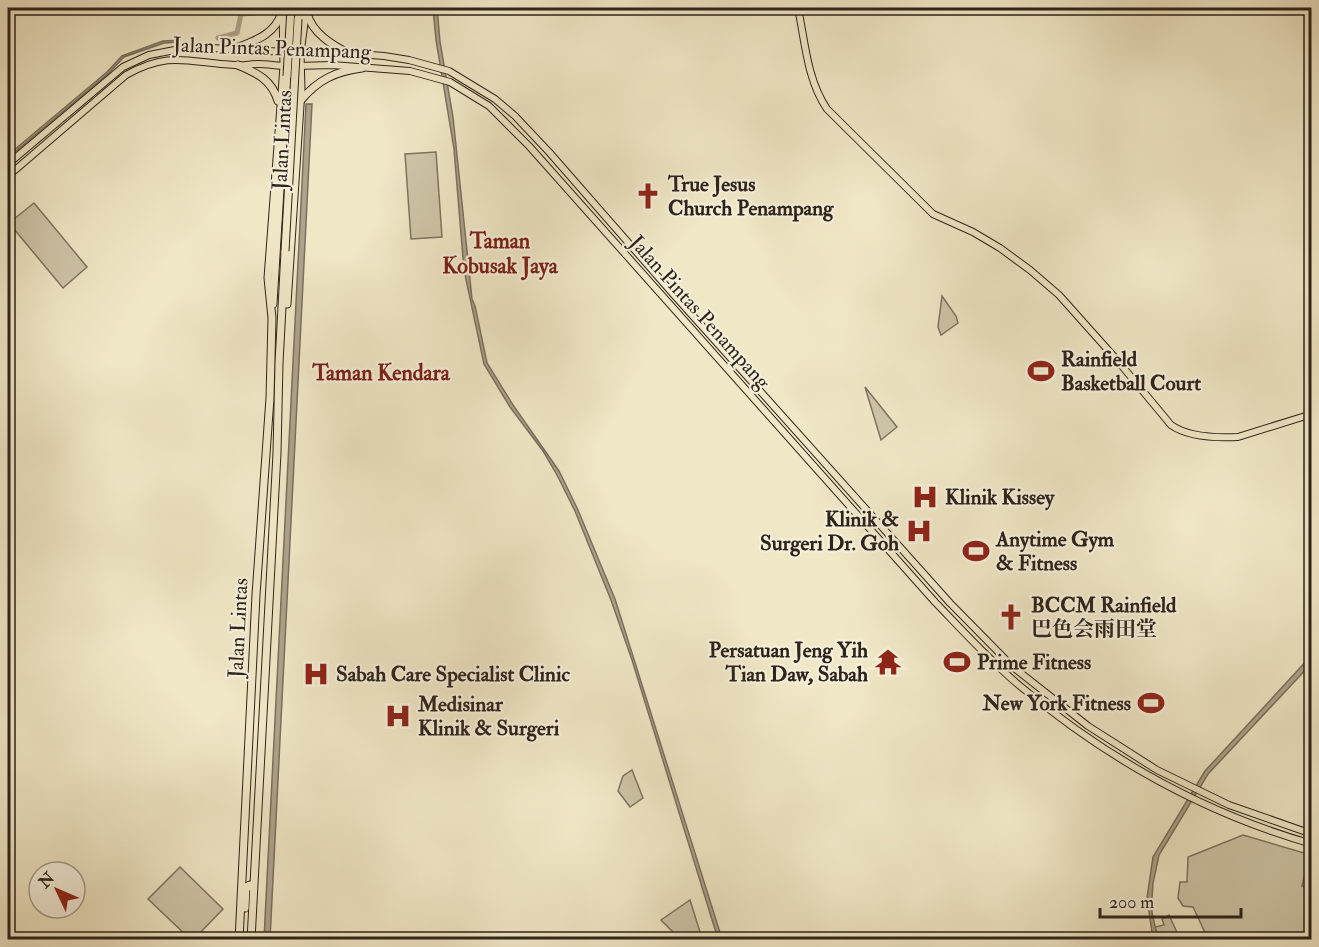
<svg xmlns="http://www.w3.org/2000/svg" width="1319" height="947" font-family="'IM FELL Double Pica','Noto Serif SC',serif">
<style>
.green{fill:#cfc6a9;stroke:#7e7462;stroke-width:1.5}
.water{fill:#aea48c;stroke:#7a705e;stroke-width:1.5}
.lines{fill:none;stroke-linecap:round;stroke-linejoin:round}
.canal{stroke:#aea48c;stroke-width:5}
.major-casing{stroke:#2d231a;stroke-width:8}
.highway-casing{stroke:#2d231a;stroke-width:9}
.major{stroke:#f0e7c6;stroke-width:6}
.highway{stroke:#f0e7c6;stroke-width:7}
.highway-bridge-casing{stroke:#2d231a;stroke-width:9;stroke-linecap:butt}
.highway-bridge{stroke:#f0e7c6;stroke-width:7}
.labels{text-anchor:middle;stroke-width:4.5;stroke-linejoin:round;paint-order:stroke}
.street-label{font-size:21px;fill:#2d231a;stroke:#f5efda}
.poi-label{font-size:21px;font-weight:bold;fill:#2d231a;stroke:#f5efda;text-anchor:start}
.neighbourhood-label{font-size:22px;font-weight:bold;fill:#7a1f14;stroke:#f5efda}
</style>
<rect width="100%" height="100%" fill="#f0e7c6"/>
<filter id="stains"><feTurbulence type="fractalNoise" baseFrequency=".00333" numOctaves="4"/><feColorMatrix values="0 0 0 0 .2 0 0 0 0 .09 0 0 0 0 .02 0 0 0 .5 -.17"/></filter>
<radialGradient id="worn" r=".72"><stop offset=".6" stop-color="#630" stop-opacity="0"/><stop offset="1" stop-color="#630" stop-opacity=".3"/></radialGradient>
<g class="green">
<path d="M 436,152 L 442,237 L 411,239 L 405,154 Z"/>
<path d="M 34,203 L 87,267 L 63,288 L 9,223 Z"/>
<path d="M 942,296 L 956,316 L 958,323 L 941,335 L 938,327 Z"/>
<path d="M 865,387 L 897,427 L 881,440 Z"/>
<path d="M 632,770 L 643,798 L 630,807 L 618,791 L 623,776 Z"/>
<path d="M 1243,835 L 1311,855 L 1311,868 L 1305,874 L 1302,886 L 1311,889 L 1311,939 L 1208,939 L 1193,907 L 1183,906 L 1178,898 L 1180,882 L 1187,882 L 1188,857 Z"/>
<path d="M 180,867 L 223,909 L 194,939 L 190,939 L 148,899 Z"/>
<path d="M 690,900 L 700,932 L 691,939 L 680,939 L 661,920 Z"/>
<path d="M 1169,915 L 1180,939 L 1158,939 L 1155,927 L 1164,925 L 1162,919 Z"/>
</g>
<g class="water">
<path d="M 433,8 L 437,8 L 440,42 L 453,117 L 472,299 L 475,306 L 487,363 L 513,405 L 559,471 L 578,510 L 615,599 L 722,939 L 718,939 L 632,660 L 611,600 L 575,511 L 556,473 L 543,451 L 510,407 L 484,364 L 464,270 L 454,149 L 436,40 Z"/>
<path d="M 180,40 L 179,42 L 164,43 L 124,57 L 109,73 L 8,158 L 8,155 L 107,72 L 122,56 L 163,41 Z"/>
<path d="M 306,104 L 312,104 L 270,939 L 264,939 Z"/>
<path d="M 1311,656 L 1311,664 L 1208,774 L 1159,855 L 1153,883 L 1152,898 L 1152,913 L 1158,939 L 1153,939 L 1147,898 L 1153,857 L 1205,771 Z"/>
</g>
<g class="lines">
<path class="canal" d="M 218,38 L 237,33 L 241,14 L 255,13 L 257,9 L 261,8"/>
<g class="major-casing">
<g id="major">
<path d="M 798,8 C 805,41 807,80 827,109 L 933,214 L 973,232 L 1000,248 L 1030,270 L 1059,295 L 1117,360 L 1171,425 C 1188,437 1217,438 1238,437 L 1312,414"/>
<path d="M 297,53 L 319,51 L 384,56 L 409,60 L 449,71 L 495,99 L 515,116 L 549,152 L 675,296 L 950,603 L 1013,667 L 1088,726 L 1157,770 L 1229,805 L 1312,834"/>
<path d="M 297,66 L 332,65 L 410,71 L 450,82 L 489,106 L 529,146 L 935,602 C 963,631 990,661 1020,686 C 1106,758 1204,813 1312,844"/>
<path d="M 8,164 L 123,67 L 149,55 L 180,49 L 211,48 L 287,52"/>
<path d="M 8,176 L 126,75 C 171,50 188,63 235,65 C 243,66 250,64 258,64 C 268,64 277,66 286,66"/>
</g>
</g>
<g class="highway-casing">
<g id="highway">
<path d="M 307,13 C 312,33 332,45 350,54"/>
<path d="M 298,19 L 299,8"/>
<path d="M 234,49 C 254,41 275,35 282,12"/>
<path d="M 238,65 C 257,73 272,80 278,101"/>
<path d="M 301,100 C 318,80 336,71 362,68"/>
<path d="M 273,304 L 287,76"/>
<path d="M 287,304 L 301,90 L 300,53 L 306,8"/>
<path d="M 245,908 L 246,887 L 250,885 L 253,889"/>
<path d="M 239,940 L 256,595 L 270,398 L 272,318 L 268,278 L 284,66 L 283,8"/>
<path d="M 251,940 L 277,453 L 279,363 L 285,251"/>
</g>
</g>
<use href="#major" class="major"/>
<use href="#highway" class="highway"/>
<g class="highway-bridge-casing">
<g id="highway-bridge">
<path d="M 287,76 L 291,8"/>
<path d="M 285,251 L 298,19"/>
</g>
</g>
<use href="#highway-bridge" class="highway-bridge"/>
</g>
<defs>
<g id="church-bare" transform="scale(2.07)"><path d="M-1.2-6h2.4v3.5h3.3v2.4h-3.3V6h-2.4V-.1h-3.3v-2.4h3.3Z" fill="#8f2418" stroke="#f5efda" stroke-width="2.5" paint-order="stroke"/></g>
<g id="stadium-bare" transform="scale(2.07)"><path d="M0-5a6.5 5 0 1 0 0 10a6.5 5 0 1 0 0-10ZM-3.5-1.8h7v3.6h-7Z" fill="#8f2418" stroke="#f5efda" stroke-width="2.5" paint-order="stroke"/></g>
<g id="hospital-bare" transform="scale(2.07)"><path d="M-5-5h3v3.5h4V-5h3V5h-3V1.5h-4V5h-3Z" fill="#8f2418" stroke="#f5efda" stroke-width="2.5" paint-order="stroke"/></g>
<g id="temple-bare" transform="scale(2.07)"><path d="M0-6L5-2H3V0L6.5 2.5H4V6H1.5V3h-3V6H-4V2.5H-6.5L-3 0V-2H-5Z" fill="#8f2418" stroke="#f5efda" stroke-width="2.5" paint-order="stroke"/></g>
</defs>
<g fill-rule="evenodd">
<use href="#church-bare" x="648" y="196"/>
<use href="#stadium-bare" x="1041" y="371"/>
<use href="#hospital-bare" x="925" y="497"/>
<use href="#hospital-bare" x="919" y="531"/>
<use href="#stadium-bare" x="976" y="551"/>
<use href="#church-bare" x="1011" y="617"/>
<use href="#temple-bare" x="888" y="662"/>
<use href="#stadium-bare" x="957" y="662"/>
<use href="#hospital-bare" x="316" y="674"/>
<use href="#stadium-bare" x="1151" y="703"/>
<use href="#hospital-bare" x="398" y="716"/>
</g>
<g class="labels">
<g class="street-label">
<text transform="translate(272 48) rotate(2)" y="7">Jalan Pintas Penampang</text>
<text transform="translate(282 140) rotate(-87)" y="7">Jalan Lintas</text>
<text transform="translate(700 312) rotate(48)" y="7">Jalan Pintas Penampang</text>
<text transform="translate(238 628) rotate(-87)" y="7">Jalan Lintas</text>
</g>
<g class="poi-label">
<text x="668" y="191">True Jesus<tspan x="668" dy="24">Church Penampang</tspan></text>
<text x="1061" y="366">Rainfield<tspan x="1061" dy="24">Basketball Court</tspan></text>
<text x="945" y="504">Klinik Kissey</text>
<text x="899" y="526" text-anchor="end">Klinik &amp;<tspan x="899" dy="24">Surgeri Dr. Goh</tspan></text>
<text x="996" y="546">Anytime Gym<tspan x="996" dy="24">&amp; Fitness</tspan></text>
<text x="1031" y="612">BCCM Rainfield<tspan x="1031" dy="24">巴色会雨田堂</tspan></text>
<text x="868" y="657" text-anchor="end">Persatuan Jeng Yih<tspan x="868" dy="24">Tian Daw, Sabah</tspan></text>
<text x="977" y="669">Prime Fitness</text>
<text x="336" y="681">Sabah Care Specialist Clinic</text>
<text x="1131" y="710" text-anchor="end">New York Fitness</text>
<text x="418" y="711">Medisinar<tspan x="418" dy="24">Klinik &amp; Surgeri</tspan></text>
</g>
<g class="neighbourhood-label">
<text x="500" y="248">Taman<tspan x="500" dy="25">Kobusak Jaya</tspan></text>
<text x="381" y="380">Taman Kendara</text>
</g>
</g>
<rect width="1319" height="947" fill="none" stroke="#f0e7c6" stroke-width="30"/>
<rect x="9" y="9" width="1301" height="929" fill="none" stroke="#2d231a" stroke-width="3"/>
<rect x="15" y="15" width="1289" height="917" fill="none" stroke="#2d231a" stroke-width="1.5"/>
<g transform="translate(57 890) rotate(314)"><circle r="28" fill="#f5efda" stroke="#a59d8d" stroke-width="1.5"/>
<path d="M0-4.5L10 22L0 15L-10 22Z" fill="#8f2418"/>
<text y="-9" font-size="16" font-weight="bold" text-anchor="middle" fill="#2d231a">N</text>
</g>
<path d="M1100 908v9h141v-9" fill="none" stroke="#2d231a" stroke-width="3"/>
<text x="1109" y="908" font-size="18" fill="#2d231a" stroke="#f5efda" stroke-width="4.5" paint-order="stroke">200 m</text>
<rect width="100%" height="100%" filter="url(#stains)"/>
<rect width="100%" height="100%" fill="url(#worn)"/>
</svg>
